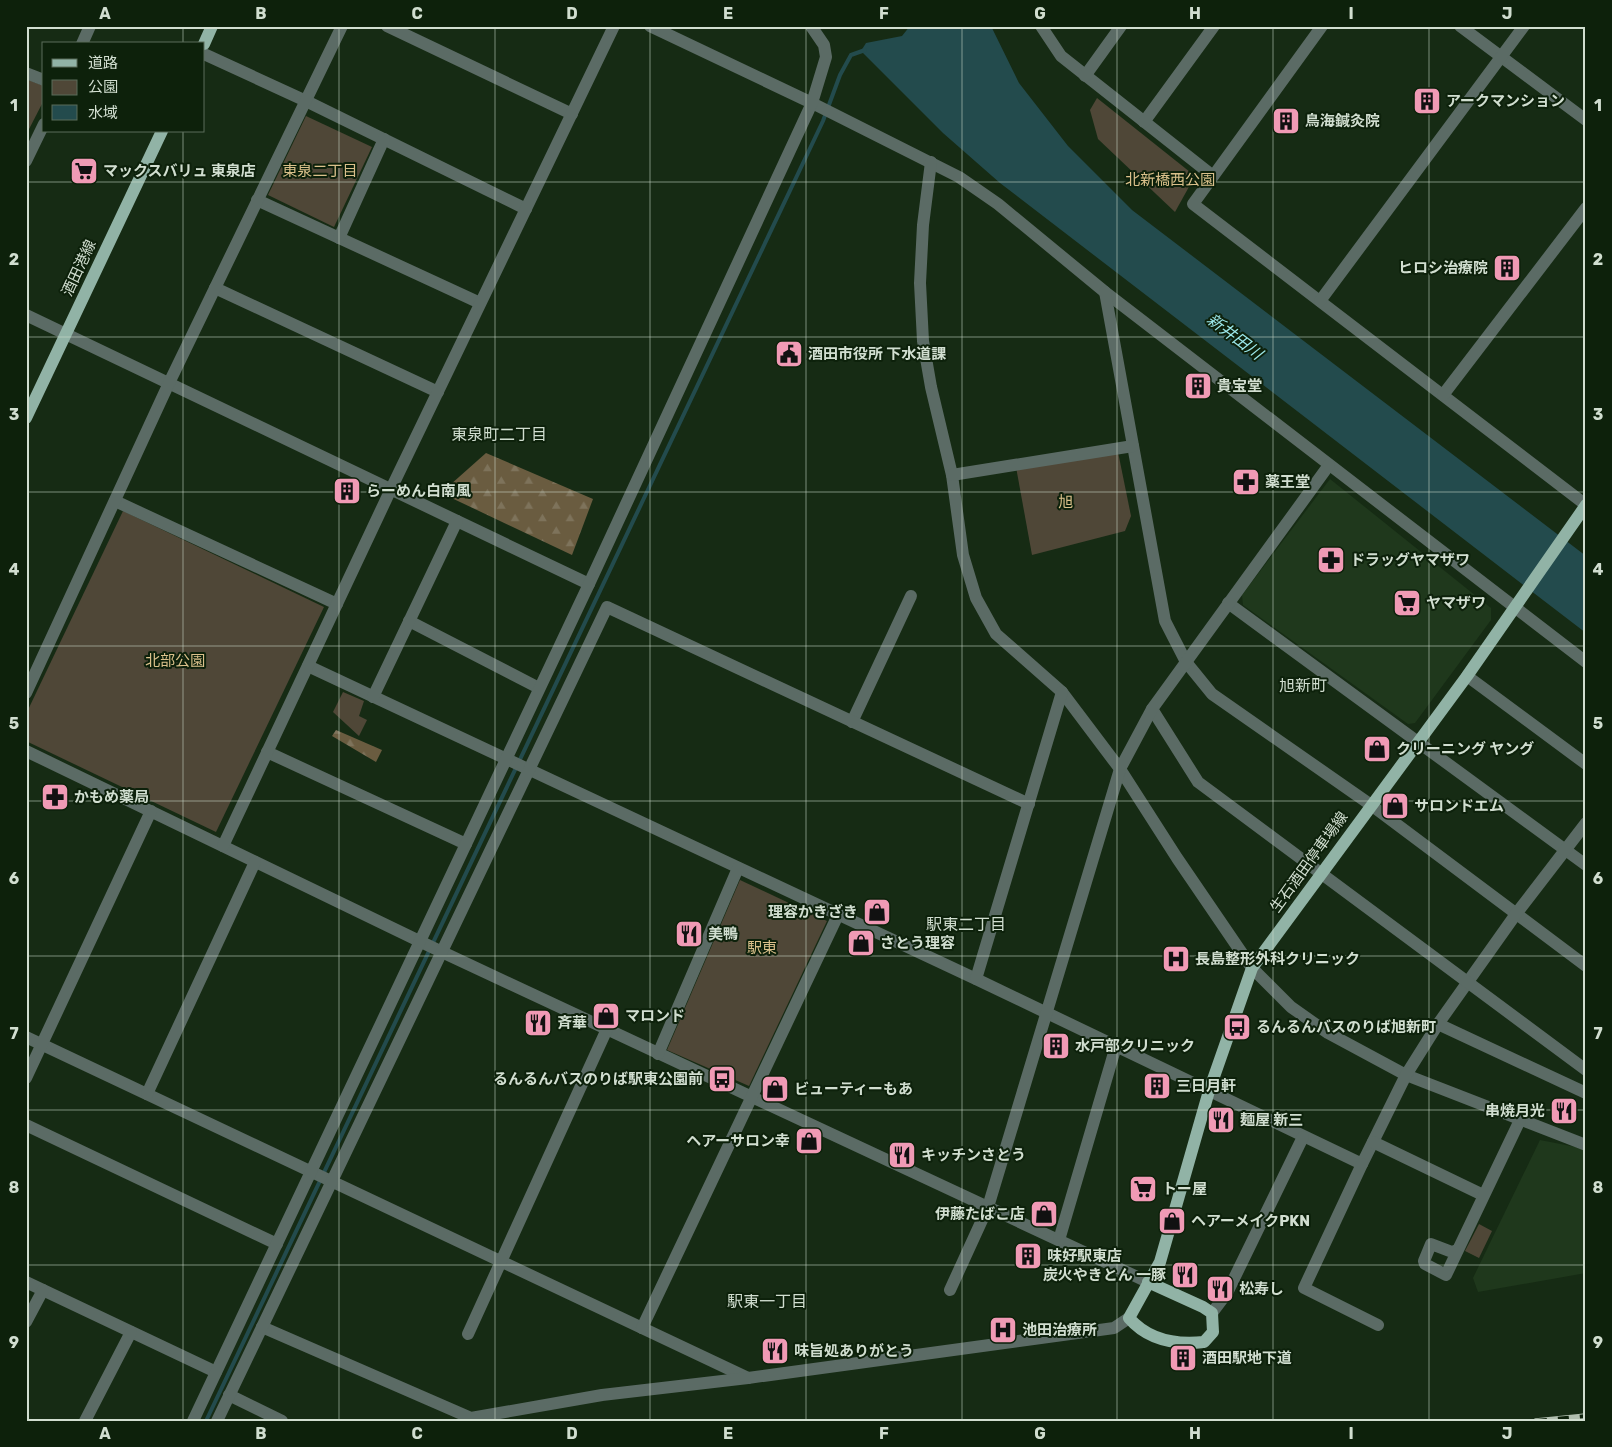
<svg xmlns="http://www.w3.org/2000/svg" width="1612" height="1447" font-family="Rubik,'Noto Sans JP',sans-serif">
<style>
.built{fill:#1f381c}
.green{fill:#4f4737}
.forest{fill:url(#forest-firs)}
.water{fill:#234b4d}
.lines{fill:none;stroke-linecap:round;stroke-linejoin:round}
.stream{stroke:#234b4d;stroke-width:4}
.minor{stroke:#5b6b65;stroke-width:12}
.major{stroke:#91b3a6;stroke-width:12}
.rail-casing{stroke:#b1bfb0;stroke-width:5.5}
.rail{stroke:#0d210b;stroke-width:4;stroke-dasharray:11;stroke-linecap:butt}
.grid{fill:none;stroke:#d1ded0;stroke-width:1;stroke-opacity:0.55}
.labels{text-anchor:middle;stroke-width:4;stroke-linejoin:round;paint-order:stroke}
.poi-label{font-size:15px;font-weight:bold;fill:#d1ded0;stroke:#0d210b;text-anchor:start}
.park-label{font-size:15px;fill:#dac08b;stroke:#0d210b}
.street-label{font-size:15px;fill:#d1ded0;stroke:#0d210b}
.water-label{font-size:16px;font-style:italic;fill:#9ce8eb;stroke:#0d210b}
.neighbourhood-label{font-size:16px;fill:#d1ded0;stroke:#0d210b}
.neatline{fill:none;stroke:#d1ded0;stroke-width:2}
.grid-label{font-size:16px;text-anchor:middle;font-weight:bold;fill:#d1ded0}
</style>
<defs>
<pattern id="forest-firs" width="22" height="20" patternUnits="userSpaceOnUse" patternTransform="scale(1.25)"><rect width="22" height="20" fill="#6a5c40"/><path d="M5 1l3.5 6h-7zM16 11l3.5 6h-7z" fill="#7e735b"/></pattern>
</defs>
<rect width="100%" height="100%" fill="#162b14"/>
<g class="built">
<path d="M 1330,479 L 1491,608 L 1491,620 L 1415,723 L 1408,724 L 1243,605 L 1242,595 Z"/>
<path d="M 1540,1140 L 1586,1149 L 1586,1273 L 1478,1292 L 1473,1278 Z"/>
</g>
<g class="green">
<path d="M 26,79 L 44,86 L 44,100 L 26,135 Z"/>
<path d="M 1097,98 L 1195,176 L 1175,212 L 1098,139 L 1090,110 Z"/>
<path d="M 306,116 L 372,147 L 334,227 L 268,195 Z"/>
<path d="M 1118,452 L 1131,516 L 1125,531 L 1032,555 L 1016,467 Z"/>
<path d="M 123,511 L 324,607 L 216,832 L 26,741 L 26,714 Z"/>
<path d="M 343,692 L 364,701 L 359,716 L 367,720 L 359,736 L 333,712 Z"/>
<path d="M 740,880 L 827,921 L 749,1086 L 667,1050 Z"/>
<path d="M 1479,1224 L 1492,1231 L 1479,1258 L 1465,1251 Z"/>
</g>
<g class="forest">
<path d="M 486,453 L 593,499 L 572,555 L 441,493 Z"/>
<path d="M 336,730 L 382,750 L 376,762 L 332,736 Z"/>
</g>
<path class="water" d="M 910,26 L 991,26 L 1019,83 L 1068,146 L 1132,210 L 1586,556 L 1586,633 L 1000,183 L 943,133 L 861,51 L 866,43 L 902,36 Z"/>
<g class="lines">
<path class="stream" d="M 206,1421 L 823,121 L 840,75 L 851,55 L 865,50"/>
<g class="minor">
<path d="M 387,26 L 572,114"/>
<path d="M 650,26 L 812,103 L 959,177 L 998,204 L 1105,292 L 1586,662"/>
<path d="M 1041,26 L 1061,56 L 1213,176"/>
<path d="M 1322,26 L 1193,204 L 1586,505"/>
<path d="M 1460,26 L 1586,120"/>
<path d="M 82,44 L 90,26"/>
<path d="M 204,54 L 306,101 L 526,209"/>
<path d="M 26,73 L 44,80"/>
<path d="M 1085,76 L 1121,26"/>
<path d="M 1144,122 L 1214,26"/>
<path d="M 26,161 L 44,124"/>
<path d="M 931,162 L 923,225 L 920,283 L 923,341 L 931,387 L 952,475 L 963,555 L 976,598 L 996,634 L 1062,692 L 1120,769 L 1177,858 L 1252,968 L 1291,1007 L 1328,1033 L 1406,1075 L 1586,1145"/>
<path d="M 257,200 L 480,303"/>
<path d="M 339,238 L 384,139"/>
<path d="M 215,288 L 438,392"/>
<path d="M 1105,292 L 1165,621 L 1186,662 L 1212,694 L 1371,805 L 1586,966"/>
<path d="M 1320,301 L 1524,26"/>
<path d="M 26,315 L 589,584"/>
<path d="M 1443,395 L 1586,208"/>
<path d="M 952,475 L 1133,446"/>
<path d="M 115,501 L 337,604"/>
<path d="M 1228,603 L 1586,865"/>
<path d="M 409,621 L 539,688"/>
<path d="M 308,666 L 976,979 L 1362,1164 L 1406,1075 L 1438,1024 L 1516,914 L 1586,823"/>
<path d="M 1467,676 L 1586,764"/>
<path d="M 26,693 L 169,383 L 342,26"/>
<path d="M 373,697 L 457,521"/>
<path d="M 1152,709 L 1198,782 L 1586,1070"/>
<path d="M 852,722 L 911,596"/>
<path d="M 26,751 L 442,952 L 1148,1282"/>
<path d="M 267,752 L 466,844"/>
<path d="M 223,846 L 391,489 L 614,26"/>
<path d="M 976,979 L 1062,692"/>
<path d="M 1438,1024 L 1586,1093"/>
<path d="M 26,1037 L 748,1378"/>
<path d="M 658,1054 L 738,868"/>
<path d="M 26,1078 L 151,811"/>
<path d="M 147,1094 L 255,862"/>
<path d="M 26,1125 L 277,1244"/>
<path d="M 1373,1142 L 1483,1195"/>
<path d="M 1362,1164 L 1304,1288 L 1378,1325"/>
<path d="M 1059,1240 L 1116,1046"/>
<path d="M 1457,1250 L 1452,1252 L 1431,1244 L 1424,1261 L 1425,1264 L 1446,1275 L 1520,1120"/>
<path d="M 26,1282 L 216,1372"/>
<path d="M 950,1290 L 988,1207 L 1120,769 L 1152,709 L 1329,465"/>
<path d="M 1212,1313 L 1227,1293 L 1303,1137"/>
<path d="M 26,1322 L 43,1290"/>
<path d="M 262,1327 L 471,1418 L 602,1395 L 748,1378 L 1114,1328 L 1129,1318"/>
<path d="M 642,1328 L 838,915"/>
<path d="M 468,1334 L 607,1029"/>
<path d="M 229,1395 L 282,1421"/>
<path d="M 85,1421 L 131,1332"/>
<path d="M 193,1421 L 589,584 L 812,103 L 826,57 L 824,45 L 811,26"/>
<path d="M 217,1421 L 607,607 L 1029,804"/>
</g>
<g class="major">
<path d="M 204,44 L 212,26"/>
<path d="M 26,418 L 162,131"/>
<path d="M 1148,1282 L 1203,1307 L 1212,1313 L 1213,1332 L 1204,1342 C 1176,1345 1148,1340 1129,1318 L 1160,1262 L 1209,1091 L 1252,968 L 1467,676 L 1586,505"/>
</g>
<g class="rail-casing">
<path id="rail" d="M 1536,1421 L 1586,1416"/>
</g>
<use href="#rail" class="rail"/>
</g>
<path class="grid" d="M 183,26 L 183,44M 339,26 L 339,1421M 495,26 L 495,1421M 650,26 L 650,1421M 806,26 L 806,1421M 962,26 L 962,1421M 1117,26 L 1117,1421M 1273,26 L 1273,1421M 1429,26 L 1429,1421M 183,131 L 183,1421M 26,182 L 1586,182M 26,337 L 1586,337M 26,492 L 1586,492M 26,646 L 1586,646M 26,801 L 1586,801M 26,956 L 1586,956M 26,1110 L 1586,1110M 26,1265 L 1586,1265"/>
<defs>
<g id="building-square" transform="scale(1.4375)"><rect x="-9" y="-9" width="18" height="18" rx="4" fill="#f09ab5" stroke="#0d210b"/><path d="M-4-6H4V6H1V3H-1V6H-4ZM-2.5-4.3h1.7v1.8h-1.7ZM.8-4.3h1.7v1.8H.8ZM-2.5-1h1.7V.8h-1.7ZM.8-1h1.7V.8H.8Z" fill="#111"/></g>
<g id="supermarket-square" transform="scale(1.4375)"><rect x="-9" y="-9" width="18" height="18" rx="4" fill="#f09ab5" stroke="#0d210b"/><path d="M-6-5.5h2.5l.6 2H6L4.5 2H-2.5L-4.4-4H-6ZM-1.5 3.2a1.3 1.3 0 1 0 .1 0ZM3 3.2a1.3 1.3 0 1 0 .1 0Z" fill="#111"/></g>
<g id="civic-square" transform="scale(1.4375)"><rect x="-9" y="-9" width="18" height="18" rx="4" fill="#f09ab5" stroke="#0d210b"/><path d="M-.6-6.5H3V-4.5H.6V-3L4-1V1h2V6H-6V1h2V-1L-.6-3ZM-1.2 2.5V6h2.4V2.5Z" fill="#111"/></g>
<g id="pharmacy-square" transform="scale(1.4375)"><rect x="-9" y="-9" width="18" height="18" rx="4" fill="#f09ab5" stroke="#0d210b"/><path d="M-2-6h4v4h4v4h-4v4h-4v-4h-4v-4h4Z" fill="#111"/></g>
<g id="shop-square" transform="scale(1.4375)"><rect x="-9" y="-9" width="18" height="18" rx="4" fill="#f09ab5" stroke="#0d210b"/><path d="M-5-2.5h2.3a2.7 3.5 0 0 1 5.4 0H5L5.5 6h-11ZM-1.5-2.5h3a1.5 2.3 0 0 0-3 0Z" fill="#111"/></g>
<g id="restaurant-square" transform="scale(1.4375)"><rect x="-9" y="-9" width="18" height="18" rx="4" fill="#f09ab5" stroke="#0d210b"/><path d="M-5-6h1v4h1v-4h1v4h1v-4h1v5L-1.5 .5V6h-2V.5L-5-1ZM5-6V6H3V1.5H1.5Q1.5-4 5-6Z" fill="#111"/></g>
<g id="hospital-square" transform="scale(1.4375)"><rect x="-9" y="-9" width="18" height="18" rx="4" fill="#f09ab5" stroke="#0d210b"/><path d="M-5-5h3v3.5h4V-5h3V5h-3V1.5h-4V5h-3Z" fill="#111"/></g>
<g id="bus-square" transform="scale(1.4375)"><rect x="-9" y="-9" width="18" height="18" rx="4" fill="#f09ab5" stroke="#0d210b"/><path d="M-5-6H5V4H4V6H2V4H-2V6H-4V4H-5ZM-3.5-4V0h7V-4ZM-3.5 1.2v1.5H-2V1.2ZM2 1.2v1.5H3.5V1.2Z" fill="#111"/></g>
</defs>
<g fill-rule="evenodd">
<use href="#building-square" x="1427" y="101"/>
<use href="#building-square" x="1286" y="121"/>
<use href="#supermarket-square" x="84" y="171"/>
<use href="#building-square" x="1507" y="268"/>
<use href="#civic-square" x="789" y="354"/>
<use href="#building-square" x="1198" y="386"/>
<use href="#pharmacy-square" x="1246" y="482"/>
<use href="#building-square" x="347" y="491"/>
<use href="#pharmacy-square" x="1331" y="560"/>
<use href="#supermarket-square" x="1407" y="603"/>
<use href="#shop-square" x="1377" y="749"/>
<use href="#pharmacy-square" x="55" y="797"/>
<use href="#shop-square" x="1395" y="806"/>
<use href="#shop-square" x="877" y="912"/>
<use href="#restaurant-square" x="689" y="934"/>
<use href="#shop-square" x="861" y="943"/>
<use href="#hospital-square" x="1176" y="959"/>
<use href="#shop-square" x="606" y="1016"/>
<use href="#restaurant-square" x="538" y="1023"/>
<use href="#bus-square" x="1237" y="1027"/>
<use href="#building-square" x="1056" y="1046"/>
<use href="#bus-square" x="722" y="1079"/>
<use href="#building-square" x="1157" y="1086"/>
<use href="#shop-square" x="775" y="1089"/>
<use href="#restaurant-square" x="1564" y="1111"/>
<use href="#restaurant-square" x="1221" y="1120"/>
<use href="#shop-square" x="809" y="1141"/>
<use href="#restaurant-square" x="902" y="1155"/>
<use href="#supermarket-square" x="1143" y="1189"/>
<use href="#shop-square" x="1044" y="1214"/>
<use href="#shop-square" x="1172" y="1221"/>
<use href="#building-square" x="1028" y="1256"/>
<use href="#restaurant-square" x="1185" y="1275"/>
<use href="#restaurant-square" x="1220" y="1289"/>
<use href="#hospital-square" x="1003" y="1330"/>
<use href="#restaurant-square" x="775" y="1351"/>
<use href="#building-square" x="1183" y="1358"/>
</g>
<g class="labels">
<g class="poi-label">
<text x="1446" y="106">アークマンション</text>
<text x="1305" y="126">鳥海鍼灸院</text>
<text x="103" y="176">マックスバリュ 東泉店</text>
<text x="1488" y="273" text-anchor="end">ヒロシ治療院</text>
<text x="808" y="359">酒田市役所 下水道課</text>
<text x="1217" y="391">貴宝堂</text>
<text x="1265" y="487">薬王堂</text>
<text x="366" y="496">らーめん白南風</text>
<text x="1350" y="565">ドラッグヤマザワ</text>
<text x="1426" y="608">ヤマザワ</text>
<text x="1396" y="754">クリーニング ヤング</text>
<text x="74" y="802">かもめ薬局</text>
<text x="1414" y="811">サロンドエム</text>
<text x="858" y="917" text-anchor="end">理容かきざき</text>
<text x="708" y="939">美鴨</text>
<text x="880" y="948">さとう理容</text>
<text x="1195" y="964">長島整形外科クリニック</text>
<text x="625" y="1021">マロンド</text>
<text x="557" y="1028">斉華</text>
<text x="1256" y="1032">るんるんバスのりば旭新町</text>
<text x="1075" y="1051">水戸部クリニック</text>
<text x="703" y="1084" text-anchor="end">るんるんバスのりば駅東公園前</text>
<text x="1176" y="1091">三日月軒</text>
<text x="794" y="1094">ビューティーもあ</text>
<text x="1545" y="1116" text-anchor="end">串焼月光</text>
<text x="1240" y="1125">麺屋 新三</text>
<text x="790" y="1146" text-anchor="end">ヘアーサロン幸</text>
<text x="921" y="1160">キッチンさとう</text>
<text x="1162" y="1194">トー屋</text>
<text x="1025" y="1219" text-anchor="end">伊藤たばこ店</text>
<text x="1191" y="1226">ヘアーメイクPKN</text>
<text x="1047" y="1261">味好駅東店</text>
<text x="1166" y="1280" text-anchor="end">炭火やきとん 一豚</text>
<text x="1239" y="1294">松寿し</text>
<text x="1022" y="1335">池田治療所</text>
<text x="794" y="1356">味旨処ありがとう</text>
<text x="1202" y="1363">酒田駅地下道</text>
</g>
<g class="park-label">
<text x="320" y="176">東泉二丁目</text>
<text x="1170" y="185">北新橋西公園</text>
<text x="1066" y="507">旭</text>
<text x="175" y="666">北部公園</text>
<text x="762" y="953">駅東</text>
</g>
<g class="street-label">
<text transform="translate(79 268) rotate(-65)" y="5">酒田港線</text>
<text transform="translate(1309 862) rotate(-54)" y="5">生石酒田停車場線</text>
</g>
<g class="water-label">
<text transform="translate(1235 336) rotate(37)" y="6">新井田川</text>
</g>
<g class="neighbourhood-label">
<text x="499" y="440">東泉町二丁目</text>
<text x="1303" y="691">旭新町</text>
<text x="966" y="930">駅東二丁目</text>
<text x="767" y="1307">駅東一丁目</text>
</g>
</g>
<rect width="1612" height="1447" fill="none" stroke="#0d210b" stroke-width="55"/>
<rect x="42" y="42" width="162" height="90" fill="#0d210b" stroke="#5b6d5a"/>
<rect x="52" y="59" width="25" height="8" fill="#91b3a6" stroke="#5b6d5a"/>
<text x="88" y="68" font-size="15" fill="#d1ded0">道路</text>
<rect x="52" y="80" width="25" height="15" fill="#4f4737" stroke="#5b6d5a"/>
<text x="88" y="92" font-size="15" fill="#d1ded0">公園</text>
<rect x="52" y="105" width="25" height="15" fill="#234b4d" stroke="#5b6d5a"/>
<text x="88" y="118" font-size="15" fill="#d1ded0">水域</text>
<rect x="28" y="28" width="1556" height="1392" class="neatline"/>
<g class="grid-label">
<text x="105" y="19">A</text>
<text x="261" y="19">B</text>
<text x="417" y="19">C</text>
<text x="572" y="19">D</text>
<text x="728" y="19">E</text>
<text x="884" y="19">F</text>
<text x="1040" y="19">G</text>
<text x="1195" y="19">H</text>
<text x="1351" y="19">I</text>
<text x="1507" y="19">J</text>
<text x="14" y="111">1</text>
<text x="1598" y="111">1</text>
<text x="14" y="265">2</text>
<text x="1598" y="265">2</text>
<text x="14" y="420">3</text>
<text x="1598" y="420">3</text>
<text x="14" y="575">4</text>
<text x="1598" y="575">4</text>
<text x="14" y="729">5</text>
<text x="1598" y="729">5</text>
<text x="14" y="884">6</text>
<text x="1598" y="884">6</text>
<text x="14" y="1039">7</text>
<text x="1598" y="1039">7</text>
<text x="14" y="1193">8</text>
<text x="1598" y="1193">8</text>
<text x="14" y="1348">9</text>
<text x="1598" y="1348">9</text>
<text x="105" y="1439">A</text>
<text x="261" y="1439">B</text>
<text x="417" y="1439">C</text>
<text x="572" y="1439">D</text>
<text x="728" y="1439">E</text>
<text x="884" y="1439">F</text>
<text x="1040" y="1439">G</text>
<text x="1195" y="1439">H</text>
<text x="1351" y="1439">I</text>
<text x="1507" y="1439">J</text>
</g>
</svg>
